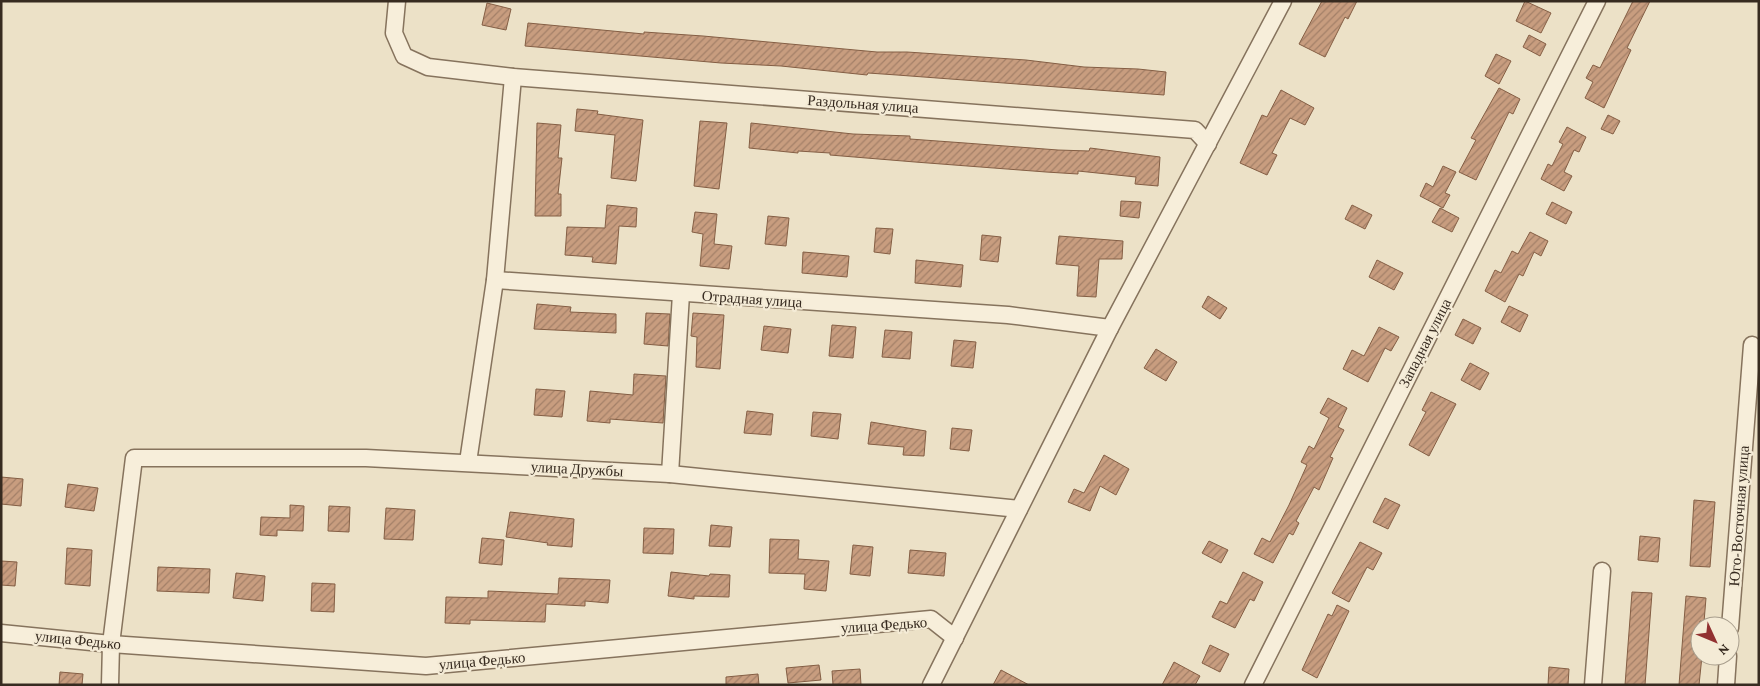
<svg xmlns="http://www.w3.org/2000/svg" width="1760" height="686" font-family="'Crimson Pro',serif">
<style>
.building{fill:url(#building-hatch);stroke:#845e44}
.lines{fill:none;stroke-linecap:round;stroke-linejoin:round}
.minor-casing{stroke:#86735d;stroke-width:19}
.minor{stroke:#f7eeda;stroke-width:16}
.labels{text-anchor:middle;stroke-width:4.5;stroke-linejoin:round;paint-order:stroke}
.street-label{font-size:15px;fill:#372b20;stroke:#f4ebd6}
</style>
<defs>
<pattern id="building-hatch" width="6" height="6" patternUnits="userSpaceOnUse" patternTransform="scale(1.25)"><rect width="6" height="6" fill="#c89d7f"/><path d="M-1 1l2-2M0 6l6-6M5 7l2-2" fill="none" stroke="#a38068"/></pattern>
</defs>
<rect width="100%" height="100%" fill="#ece1c7"/>
<g class="building">
<path d="M 1322,1 L 1357,1 L 1348,19 L 1345,17 L 1325,57 L 1299,44 Z"/>
<path d="M 1525,1 L 1551,13 L 1541,33 L 1516,21 Z"/>
<path d="M 1633,1 L 1650,1 L 1627,48 L 1631,50 L 1604,108 L 1585,98 L 1593,82 L 1586,78 L 1593,65 L 1600,68 Z"/>
<path d="M 487,3 L 511,9 L 506,30 L 482,25 Z"/>
<path d="M 528,23 L 644,34 L 644,32 L 703,36 L 877,52 L 907,52 L 1026,60 L 1084,67 L 1138,69 L 1166,72 L 1164,95 L 897,75 L 868,73 L 867,75 L 781,66 L 721,63 L 525,46 Z"/>
<path d="M 1529,35 L 1546,44 L 1540,56 L 1523,47 Z"/>
<path d="M 1496,54 L 1511,61 L 1499,84 L 1485,76 Z"/>
<path d="M 1499,88 L 1520,99 L 1513,114 L 1509,112 L 1476,180 L 1459,172 L 1476,140 L 1471,138 Z"/>
<path d="M 1281,90 L 1314,108 L 1305,125 L 1290,118 L 1272,153 L 1277,155 L 1267,175 L 1240,163 L 1262,115 L 1267,117 Z"/>
<path d="M 577,109 L 598,111 L 597,114 L 643,120 L 636,181 L 611,178 L 615,135 L 575,131 Z"/>
<path d="M 1608,115 L 1620,121 L 1613,134 L 1601,129 Z"/>
<path d="M 700,121 L 727,123 L 719,189 L 694,186 Z"/>
<path d="M 537,123 L 561,125 L 558,158 L 562,158 L 558,194 L 561,194 L 561,216 L 535,216 Z"/>
<path d="M 751,123 L 853,134 L 910,136 L 910,139 L 965,143 L 1058,150 L 1089,151 L 1090,148 L 1160,157 L 1158,186 L 1135,184 L 1136,177 L 1078,171 L 1078,174 L 1046,172 L 915,162 L 830,155 L 830,153 L 798,151 L 798,153 L 749,148 Z"/>
<path d="M 1567,127 L 1586,137 L 1579,152 L 1574,150 L 1564,172 L 1572,176 L 1564,191 L 1541,179 L 1548,164 L 1552,166 L 1563,144 L 1559,142 Z"/>
<path d="M 1443,166 L 1456,172 L 1445,193 L 1450,195 L 1443,208 L 1420,196 L 1426,183 L 1433,187 Z"/>
<path d="M 1121,201 L 1141,202 L 1139,218 L 1120,216 Z"/>
<path d="M 1552,202 L 1572,212 L 1566,224 L 1546,214 Z"/>
<path d="M 607,205 L 637,208 L 636,227 L 619,226 L 616,264 L 592,262 L 593,257 L 565,255 L 567,227 L 605,228 Z"/>
<path d="M 1352,205 L 1372,215 L 1365,229 L 1345,219 Z"/>
<path d="M 1440,208 L 1459,218 L 1452,232 L 1432,222 Z"/>
<path d="M 695,212 L 717,214 L 714,244 L 732,246 L 729,269 L 700,266 L 703,234 L 692,232 Z"/>
<path d="M 768,216 L 789,218 L 786,246 L 765,244 Z"/>
<path d="M 876,228 L 893,229 L 890,254 L 874,252 Z"/>
<path d="M 1530,232 L 1548,241 L 1541,256 L 1534,252 L 1523,276 L 1519,274 L 1505,302 L 1485,291 L 1495,270 L 1501,273 L 1512,251 L 1518,254 Z"/>
<path d="M 982,235 L 1001,237 L 998,262 L 980,260 Z"/>
<path d="M 1059,236 L 1123,241 L 1122,259 L 1099,259 L 1096,297 L 1077,296 L 1079,266 L 1056,264 Z"/>
<path d="M 803,252 L 849,256 L 847,277 L 802,273 Z"/>
<path d="M 916,260 L 963,265 L 961,287 L 915,283 Z"/>
<path d="M 1377,260 L 1403,273 L 1394,290 L 1369,277 Z"/>
<path d="M 1208,296 L 1227,308 L 1220,319 L 1202,307 Z"/>
<path d="M 537,304 L 571,307 L 570,312 L 616,314 L 616,333 L 534,329 Z"/>
<path d="M 1509,306 L 1528,315 L 1520,332 L 1501,322 Z"/>
<path d="M 646,313 L 670,314 L 668,346 L 644,344 Z"/>
<path d="M 693,313 L 724,315 L 720,369 L 696,367 L 697,337 L 691,336 Z"/>
<path d="M 1463,319 L 1481,328 L 1473,344 L 1455,335 Z"/>
<path d="M 832,325 L 856,327 L 853,358 L 829,356 Z"/>
<path d="M 764,326 L 791,329 L 788,353 L 761,350 Z"/>
<path d="M 1379,327 L 1399,337 L 1391,351 L 1385,348 L 1368,382 L 1343,369 L 1352,350 L 1364,356 Z"/>
<path d="M 885,330 L 912,332 L 910,359 L 882,357 Z"/>
<path d="M 954,340 L 976,342 L 973,368 L 951,366 Z"/>
<path d="M 1156,349 L 1177,362 L 1166,381 L 1144,368 Z"/>
<path d="M 1470,363 L 1489,373 L 1480,390 L 1461,380 Z"/>
<path d="M 634,374 L 666,376 L 663,423 L 610,419 L 610,423 L 587,421 L 590,391 L 633,395 Z"/>
<path d="M 536,389 L 565,391 L 562,417 L 534,415 Z"/>
<path d="M 1431,392 L 1456,404 L 1429,456 L 1409,445 L 1426,412 L 1422,410 Z"/>
<path d="M 1328,398 L 1347,408 L 1338,427 L 1344,430 L 1330,457 L 1333,458 L 1319,490 L 1314,487 L 1296,521 L 1299,523 L 1293,535 L 1289,533 L 1273,563 L 1254,554 L 1262,538 L 1270,542 L 1289,505 L 1307,465 L 1301,462 L 1309,446 L 1314,449 L 1329,418 L 1320,413 Z"/>
<path d="M 747,411 L 773,414 L 771,435 L 744,433 Z"/>
<path d="M 813,412 L 841,414 L 838,439 L 811,436 Z"/>
<path d="M 871,422 L 926,431 L 924,456 L 903,455 L 904,447 L 868,444 Z"/>
<path d="M 952,428 L 972,430 L 969,451 L 950,449 Z"/>
<path d="M 1104,455 L 1129,469 L 1116,495 L 1100,486 L 1090,511 L 1068,502 L 1074,489 L 1084,493 Z"/>
<path d="M 1,477 L 23,479 L 21,506 L 1,504 Z"/>
<path d="M 68,484 L 98,488 L 94,511 L 65,507 Z"/>
<path d="M 1385,498 L 1400,505 L 1388,529 L 1373,522 Z"/>
<path d="M 1694,500 L 1715,502 L 1710,567 L 1690,566 Z"/>
<path d="M 290,505 L 304,506 L 303,531 L 277,530 L 277,536 L 260,535 L 261,517 L 290,518 Z"/>
<path d="M 329,506 L 350,507 L 349,532 L 328,531 Z"/>
<path d="M 386,508 L 415,510 L 413,540 L 384,539 Z"/>
<path d="M 510,512 L 574,519 L 572,547 L 547,545 L 548,543 L 506,537 Z"/>
<path d="M 711,525 L 732,527 L 730,547 L 709,546 Z"/>
<path d="M 644,528 L 674,529 L 673,554 L 643,553 Z"/>
<path d="M 1640,536 L 1660,538 L 1658,562 L 1638,560 Z"/>
<path d="M 482,538 L 504,540 L 502,565 L 479,563 Z"/>
<path d="M 770,539 L 799,540 L 798,559 L 829,561 L 826,591 L 804,589 L 805,574 L 769,573 Z"/>
<path d="M 1209,541 L 1228,550 L 1221,563 L 1202,553 Z"/>
<path d="M 1360,542 L 1382,553 L 1373,570 L 1367,567 L 1349,602 L 1332,593 Z"/>
<path d="M 853,545 L 873,547 L 870,576 L 850,574 Z"/>
<path d="M 67,548 L 92,550 L 90,586 L 65,584 Z"/>
<path d="M 910,550 L 946,553 L 944,576 L 908,573 Z"/>
<path d="M 1,561 L 17,562 L 15,586 L 1,585 Z"/>
<path d="M 158,567 L 210,569 L 209,593 L 157,591 Z"/>
<path d="M 671,572 L 709,576 L 710,574 L 730,575 L 729,597 L 694,596 L 694,599 L 668,596 Z"/>
<path d="M 1243,572 L 1263,582 L 1254,601 L 1250,599 L 1235,628 L 1212,617 L 1220,601 L 1227,604 Z"/>
<path d="M 236,573 L 265,576 L 263,601 L 233,598 Z"/>
<path d="M 559,578 L 610,580 L 608,603 L 585,601 L 585,606 L 546,604 L 545,622 L 470,620 L 470,624 L 445,623 L 446,597 L 488,598 L 488,591 L 558,594 Z"/>
<path d="M 312,583 L 335,584 L 334,612 L 311,611 Z"/>
<path d="M 1632,592 L 1652,593 L 1645,685 L 1625,685 Z"/>
<path d="M 1686,596 L 1706,598 L 1704,622 L 1700,621 L 1700,656 L 1702,656 L 1699,685 L 1679,685 Z"/>
<path d="M 1337,605 L 1349,611 L 1317,678 L 1302,670 L 1328,614 L 1332,616 Z"/>
<path d="M 1210,645 L 1229,654 L 1220,672 L 1202,663 Z"/>
<path d="M 1174,662 L 1200,676 L 1195,685 L 1162,685 Z"/>
<path d="M 819,665 L 821,680 L 788,683 L 786,668 Z"/>
<path d="M 1549,667 L 1569,669 L 1568,685 L 1548,685 Z"/>
<path d="M 860,669 L 861,685 L 833,685 L 832,671 Z"/>
<path d="M 1001,670 L 1029,685 L 993,685 Z"/>
<path d="M 60,672 L 83,674 L 82,685 L 59,685 Z"/>
<path d="M 758,674 L 759,685 L 726,685 L 726,677 Z"/>
</g>
<g class="lines">
<g class="minor-casing">
<g id="minor">
<path d="M 397,1 L 394,33 L 404,56 L 428,67 L 513,77 L 1195,130 L 1208,144"/>
<path d="M 495,280 L 1008,315 L 1110,328"/>
<path d="M 468,462 L 495,280 L 513,77"/>
<path d="M 670,474 L 681,294"/>
<path d="M 1730,628 L 1752,345"/>
<path d="M 1,633 L 111,644 L 426,666 L 931,619 L 955,638"/>
<path d="M 110,685 L 111,644 L 134,458 L 366,458 L 670,474 L 1019,509"/>
<path d="M 931,685 L 1110,328 L 1283,1"/>
<path d="M 1253,685 L 1597,1"/>
<path d="M 1593,685 L 1602,571"/>
<path d="M 1726,685 L 1728,656"/>
</g>
</g>
<use href="#minor" class="minor"/>
</g>
<g class="labels">
<g class="street-label">
<text transform="translate(863 104) rotate(4)" y="5">Раздольная улица</text>
<text transform="translate(752 299) rotate(4)" y="5">Отрадная улица</text>
<text transform="translate(1425 343) rotate(-63)" y="5">Западная улица</text>
<text transform="translate(577 469) rotate(3)" y="5">улица Дружбы</text>
<text transform="translate(1739 516) rotate(-86)" y="5">Юго-Восточная улица</text>
<text transform="translate(884 625) rotate(-4)" y="5">улица Федько</text>
<text transform="translate(78 640) rotate(6)" y="5">улица Федько</text>
<text transform="translate(482 661) rotate(-5)" y="5">улица Федько</text>
</g>
</g>
<rect width="1760" height="686" fill="none" stroke="#372b20" stroke-width="5"/>
<g transform="translate(1715 641) rotate(134)"><circle r="24" fill="#f4ebd6" stroke="#a89e8d"/>
<path d="M0-4L9 19L0 12L-9 19Z" fill="#923131"/>
<text y="-8" font-size="14" font-weight="bold" text-anchor="middle" fill="#372b20">N</text>
</g>
</svg>
